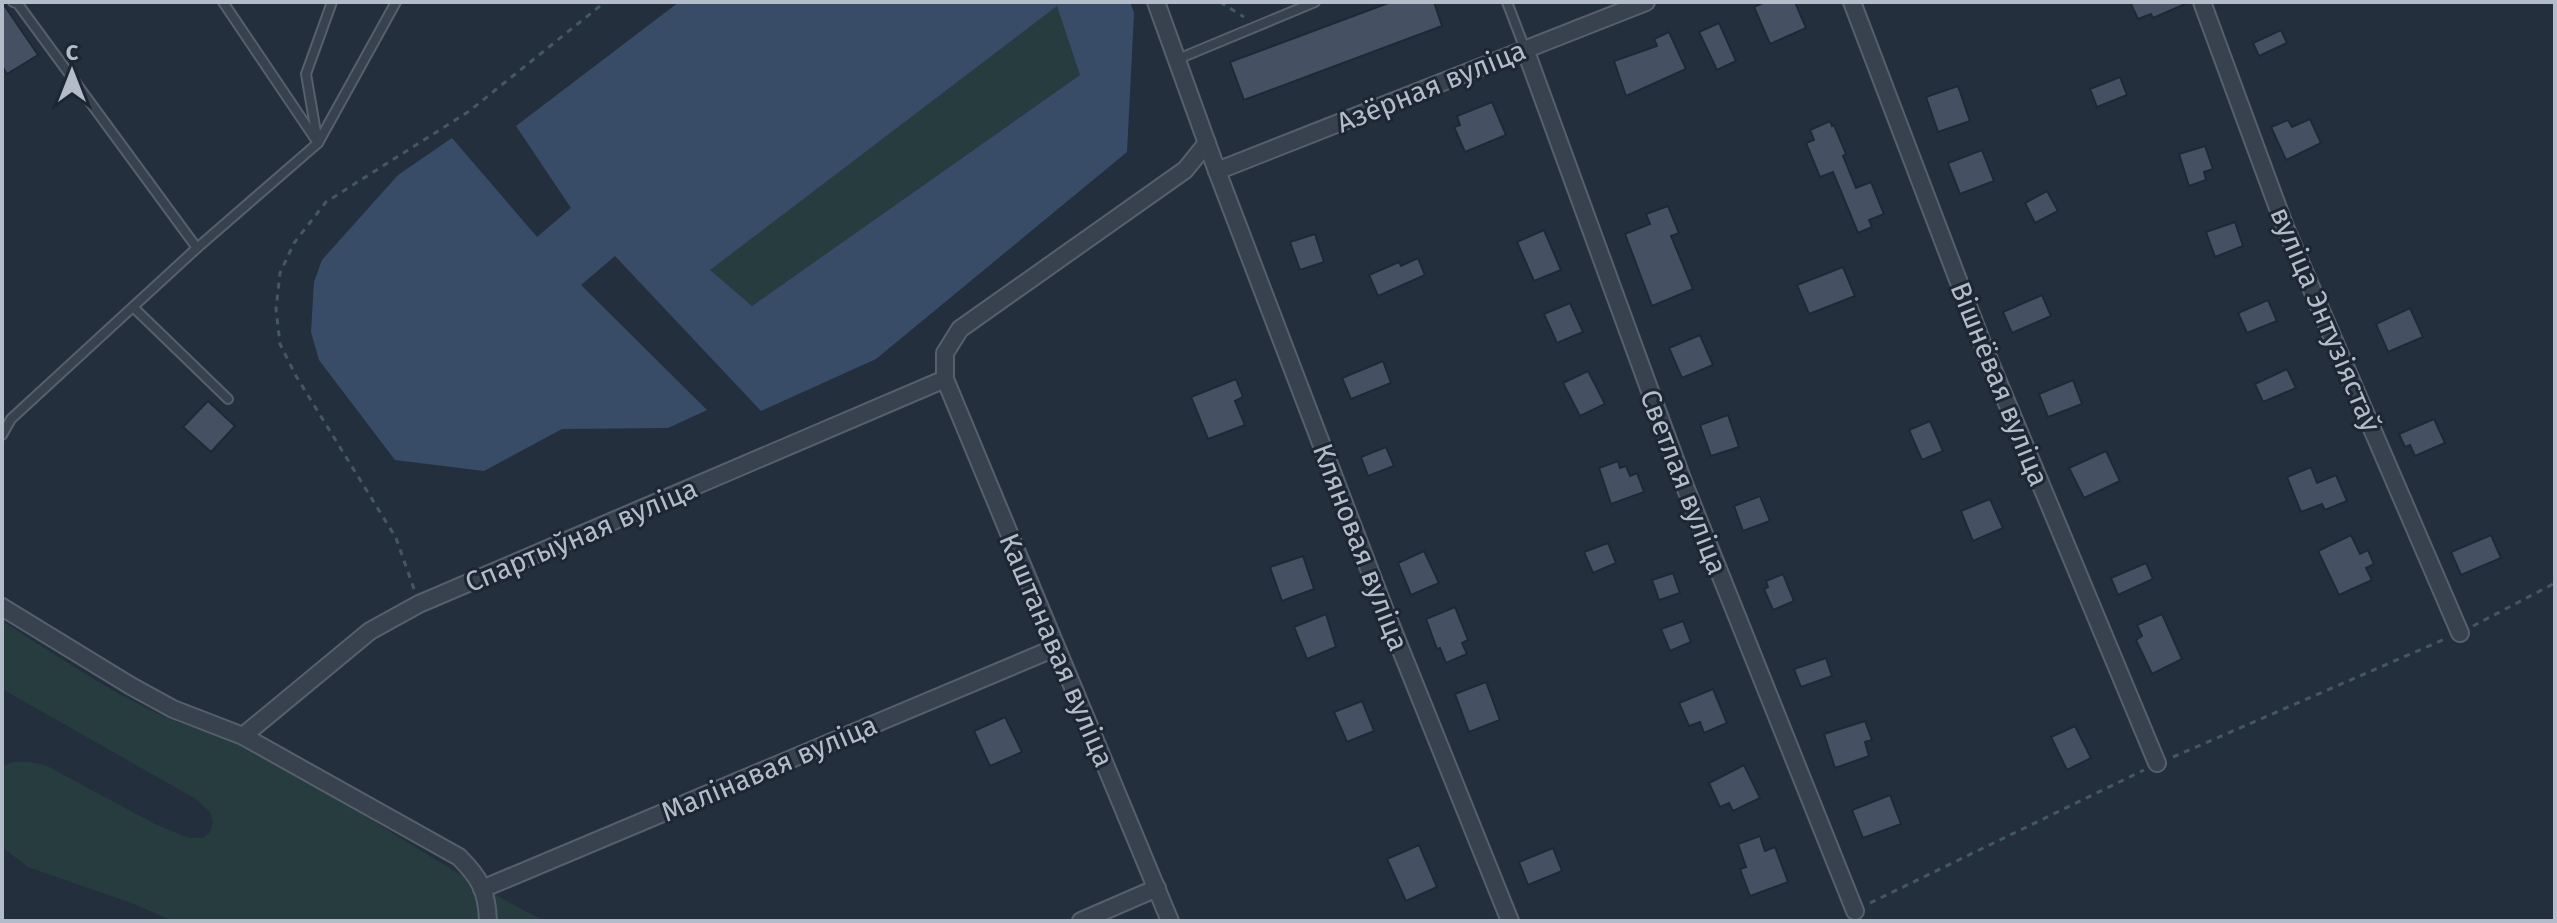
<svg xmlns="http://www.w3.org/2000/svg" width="2557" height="923" font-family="'Fira Sans',sans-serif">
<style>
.green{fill:#263c3f}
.water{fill:#394c67;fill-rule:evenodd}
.building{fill:#455162;stroke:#1f2835;stroke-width:2}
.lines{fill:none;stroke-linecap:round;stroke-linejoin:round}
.service-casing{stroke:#565f6c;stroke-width:12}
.minor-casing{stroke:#565f6c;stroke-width:20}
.path{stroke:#44595c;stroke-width:3;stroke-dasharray:6 6;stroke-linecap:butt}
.service{stroke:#38414e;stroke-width:8}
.minor{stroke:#38414e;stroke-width:16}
.labels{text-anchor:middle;stroke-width:6;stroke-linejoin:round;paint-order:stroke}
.street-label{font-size:28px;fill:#b4bcc9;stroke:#1d2633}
</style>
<rect width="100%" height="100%" fill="#242f3e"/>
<g class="green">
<path d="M 1057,6 L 1080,75 L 752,306 L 709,270 Z"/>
<path d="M 2,621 C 50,651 98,684 148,709 C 189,730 231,736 272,759 C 364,812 450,874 545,921 L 173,921 L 134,904 L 28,867 L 2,847 L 2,767 C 16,758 32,762 47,766 L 155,824 L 189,838 L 203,838 L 210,832 L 213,823 L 210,812 L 196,799 L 2,689 Z"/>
</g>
<path class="water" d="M 679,2 L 1130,2 L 1134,13 L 1127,152 L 876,359 L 761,411 L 615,256 L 581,285 L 707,410 L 668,428 L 562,429 L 484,471 L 395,460 L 319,360 L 311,332 L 314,282 L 322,260 L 398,175 L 452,138 L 537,237 L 571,208 L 516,126 ZM 1057,6 L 1080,75 L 752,306 L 710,270 Z"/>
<g class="building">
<path d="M 2,2 L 38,55 L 7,74 L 2,66 Z"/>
<path d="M 1391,2 L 1434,2 L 1442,26 L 1244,100 L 1230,62 Z"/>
<path d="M 1765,2 L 1795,2 L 1806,28 L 1770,44 L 1754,7 Z"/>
<path d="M 2130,2 L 2190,2 L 2153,18 L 2151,14 L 2138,19 Z"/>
<path d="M 1719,23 L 1736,61 L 1717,70 L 1699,32 Z"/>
<path d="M 2281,30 L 2287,43 L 2259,56 L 2253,43 Z"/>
<path d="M 1669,32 L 1686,69 L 1626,96 L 1614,61 L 1657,46 L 1654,39 Z"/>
<path d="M 2120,77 L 2127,95 L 2097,107 L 2090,89 Z"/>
<path d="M 1958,86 L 1970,121 L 1938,132 L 1926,97 Z"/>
<path d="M 1492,102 L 1506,135 L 1465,152 L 1454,127 L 1460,125 L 1457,116 Z"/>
<path d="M 2310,119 L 2321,143 L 2286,160 L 2271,127 L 2288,120 L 2292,127 Z"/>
<path d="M 1830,121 L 1832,126 L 1834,125 L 1846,154 L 1843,156 L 1856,188 L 1871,182 L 1884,214 L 1869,220 L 1872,227 L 1858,233 L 1833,172 L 1820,177 L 1806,143 L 1814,140 L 1810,130 Z"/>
<path d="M 2205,146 L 2213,169 L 2204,172 L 2206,180 L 2189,186 L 2179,154 Z"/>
<path d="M 1982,150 L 1994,181 L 1960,194 L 1948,163 Z"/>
<path d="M 2047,191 L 2058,211 L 2035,223 L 2025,203 Z"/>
<path d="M 1668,206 L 1679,233 L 1671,236 L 1693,289 L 1652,306 L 1625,234 L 1650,224 L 1646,214 Z"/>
<path d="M 2235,222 L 2243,246 L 2215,257 L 2206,232 Z"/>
<path d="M 1544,230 L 1561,270 L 1534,281 L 1517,242 Z"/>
<path d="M 1315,234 L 1324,262 L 1300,270 L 1290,242 Z"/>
<path d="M 1418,258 L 1425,275 L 1378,296 L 1369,275 L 1399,262 L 1401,266 Z"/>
<path d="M 1843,267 L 1855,296 L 1809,314 L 1797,285 Z"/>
<path d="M 2042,295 L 2051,316 L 2012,333 L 2003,312 Z"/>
<path d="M 2268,300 L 2277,321 L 2247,333 L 2238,313 Z"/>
<path d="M 1570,303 L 1583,332 L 1557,343 L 1544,314 Z"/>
<path d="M 2410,308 L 2423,337 L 2388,352 L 2376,324 Z"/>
<path d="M 1700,335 L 1713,365 L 1682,378 L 1669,348 Z"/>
<path d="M 1383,361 L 1391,383 L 1351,399 L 1342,378 Z"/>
<path d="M 2287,369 L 2296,388 L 2263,402 L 2255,384 Z"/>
<path d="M 1588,371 L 1605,404 L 1580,416 L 1563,383 Z"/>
<path d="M 1236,379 L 1243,397 L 1235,401 L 1245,425 L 1208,439 L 1191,397 Z"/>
<path d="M 2073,380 L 2082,404 L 2048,417 L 2039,394 Z"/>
<path d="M 208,401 L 235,426 L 211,452 L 183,427 Z"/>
<path d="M 1728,415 L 1739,447 L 1711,456 L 1700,425 Z"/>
<path d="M 2434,419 L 2445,443 L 2415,456 L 2410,445 L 2405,447 L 2399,434 Z"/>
<path d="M 1930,421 L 1943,451 L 1922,460 L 1909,430 Z"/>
<path d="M 1386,447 L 1394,466 L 1368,476 L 1361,457 Z"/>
<path d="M 2106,451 L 2120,481 L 2084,498 L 2069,468 Z"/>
<path d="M 1618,461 L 1620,468 L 1626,466 L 1630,476 L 1637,473 L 1644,492 L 1611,504 L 1599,468 Z"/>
<path d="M 2311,467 L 2317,483 L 2336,475 L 2347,501 L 2325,510 L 2322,504 L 2301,512 L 2287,477 Z"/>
<path d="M 1760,496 L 1770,521 L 1743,531 L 1734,506 Z"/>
<path d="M 1990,499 L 2003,528 L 1973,541 L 1961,511 Z"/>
<path d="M 2351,535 L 2360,554 L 2368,550 L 2374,564 L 2366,568 L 2372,580 L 2339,595 L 2318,551 Z"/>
<path d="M 2491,535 L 2501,558 L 2461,575 L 2451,552 Z"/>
<path d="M 1608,543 L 1616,563 L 1593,573 L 1584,552 Z"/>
<path d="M 1424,551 L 1439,583 L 1411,595 L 1398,563 Z"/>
<path d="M 1303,556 L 1314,589 L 1282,601 L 1270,567 Z"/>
<path d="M 2146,563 L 2153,579 L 2118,595 L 2111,578 Z"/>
<path d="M 1673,573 L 1680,593 L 1659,600 L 1652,580 Z"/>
<path d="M 1783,574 L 1794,601 L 1773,610 L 1764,589 L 1768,587 L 1766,581 Z"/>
<path d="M 1455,607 L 1468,640 L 1462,643 L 1467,654 L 1446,663 L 1440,648 L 1437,649 L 1426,619 Z"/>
<path d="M 1326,614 L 1336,647 L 1307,659 L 1294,627 Z"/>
<path d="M 2162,614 L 2182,659 L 2152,674 L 2136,640 L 2142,636 L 2137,625 Z"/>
<path d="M 1683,621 L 1691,642 L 1670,651 L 1661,629 Z"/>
<path d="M 1826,658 L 1832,676 L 1801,687 L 1794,669 Z"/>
<path d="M 1486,682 L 1500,720 L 1469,732 L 1455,694 Z"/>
<path d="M 1713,689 L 1727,723 L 1704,733 L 1700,722 L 1689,726 L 1679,703 Z"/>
<path d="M 1362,701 L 1374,731 L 1347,742 L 1334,712 Z"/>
<path d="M 1005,717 L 1022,752 L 990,766 L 974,731 Z"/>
<path d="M 1865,721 L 1872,740 L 1865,742 L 1869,756 L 1835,768 L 1824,734 Z"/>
<path d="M 2075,726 L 2091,758 L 2067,770 L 2051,737 Z"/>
<path d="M 1744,765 L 1760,798 L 1733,811 L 1729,803 L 1720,807 L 1709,783 Z"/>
<path d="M 1890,795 L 1901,824 L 1863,838 L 1852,810 Z"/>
<path d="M 1760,836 L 1765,851 L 1775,847 L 1788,882 L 1750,896 L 1740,869 L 1746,867 L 1738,844 Z"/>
<path d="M 1419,845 L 1437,887 L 1406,901 L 1387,859 Z"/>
<path d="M 1553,848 L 1562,871 L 1528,885 L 1519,862 Z"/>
</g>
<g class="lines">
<g class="service-casing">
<g id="service">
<path d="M 223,2 L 318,143"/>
<path d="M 1507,2 L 1525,49"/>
<path d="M 1178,59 L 1315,2"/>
<path d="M 317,138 L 306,74 L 332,2"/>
<path d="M 197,248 L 318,143 L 396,2"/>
<path d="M 133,307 L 228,399"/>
<path d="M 2,435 L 11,419 L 197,248 L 18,4 L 13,2"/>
</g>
</g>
<g class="minor-casing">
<g id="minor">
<path d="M 1156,2 L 1217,171 L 1384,608 L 1510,921"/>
<path d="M 1852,2 L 1984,348 L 2157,763"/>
<path d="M 2202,2 L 2285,227 L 2460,633"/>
<path d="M 1525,49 L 1684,484 L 1855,911"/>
<path d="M 1217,171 L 1646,2"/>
<path d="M 2,607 L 131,686 L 173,709 L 243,736 L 459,857 C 480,878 487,891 488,921"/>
<path d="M 243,736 L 370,631 L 419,604 L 945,379"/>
<path d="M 482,889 L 1055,648"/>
<path d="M 1081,921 L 1157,888"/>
<path d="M 1170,921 L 945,379 L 945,353 L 960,329 L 1185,170 L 1207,143"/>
</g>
</g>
<g class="path">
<path d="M 1220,2 L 1244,17"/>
<path d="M 414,589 L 396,538 L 296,376 L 280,344 L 276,309 L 280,273 L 294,243 L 326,202 L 468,112 L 605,2"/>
<path d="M 2473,626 L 2555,583"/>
<path d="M 2173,757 L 2445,639"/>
<path d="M 1870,903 L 2144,770"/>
</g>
<use href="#service" class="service"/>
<use href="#minor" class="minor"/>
</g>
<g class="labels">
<g class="street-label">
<text transform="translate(1431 86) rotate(-22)" y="10">Азёрная вуліца</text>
<text transform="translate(2326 319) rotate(67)" y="10">вуліца Энтузіястаў</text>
<text transform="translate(2000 384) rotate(68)" y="10">Вішнёвая вуліца</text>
<text transform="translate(1684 482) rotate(69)" y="10">Светлая вуліца</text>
<text transform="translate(581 535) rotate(-23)" y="10">Спартыўная вуліца</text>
<text transform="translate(1361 547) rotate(69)" y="10">Кляновая вуліца</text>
<text transform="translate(1057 650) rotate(67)" y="10">Каштанавая вуліца</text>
<text transform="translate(769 768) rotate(-23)" y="10">Малінавая вуліца</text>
</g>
</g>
<rect width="2557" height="923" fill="none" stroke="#b4bcc9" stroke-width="8"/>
<g transform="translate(72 72)" stroke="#1d2633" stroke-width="6" paint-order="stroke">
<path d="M0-6L14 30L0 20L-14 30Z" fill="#b4bcc9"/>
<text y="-12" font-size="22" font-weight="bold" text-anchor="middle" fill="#b4bcc9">С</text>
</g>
</svg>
